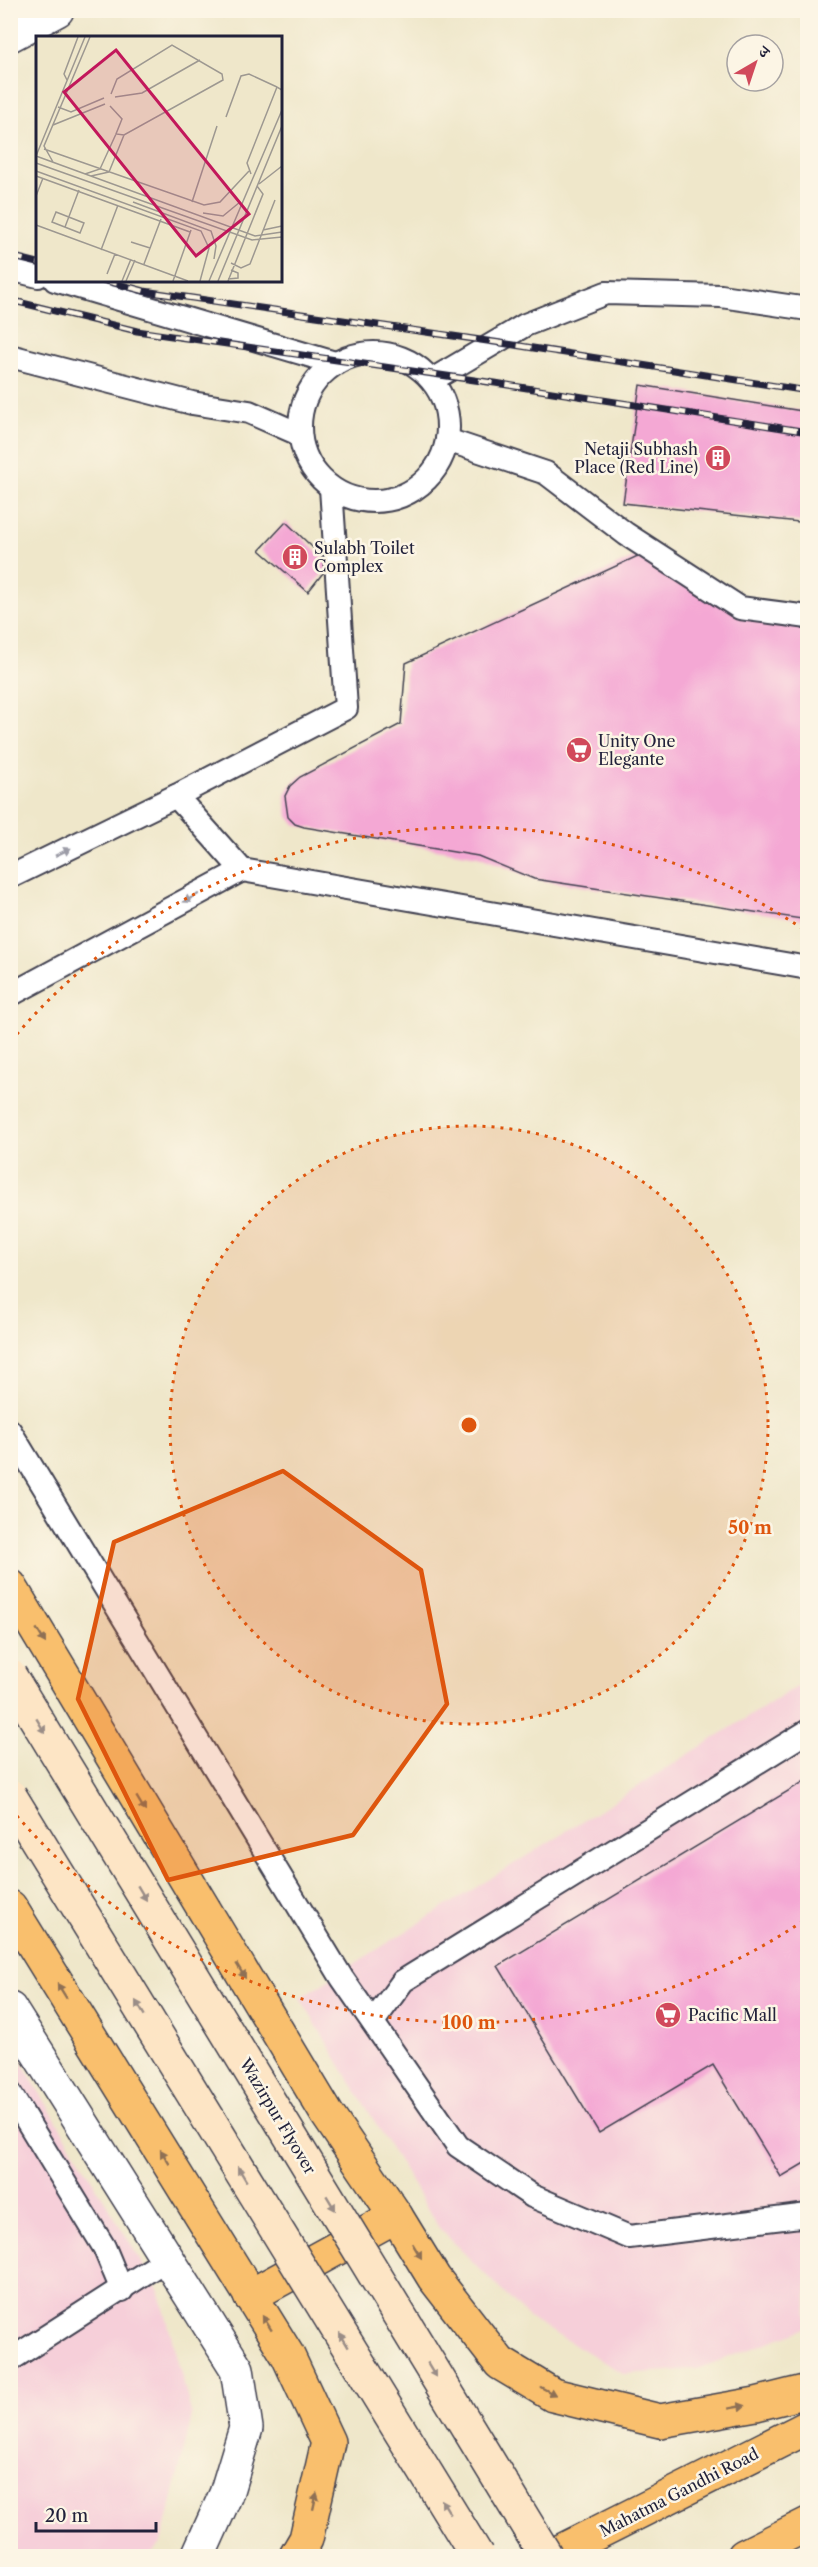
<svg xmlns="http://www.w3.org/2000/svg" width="818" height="2567" font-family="'Libre Caslon Text','Noto Serif Devanagari',serif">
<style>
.built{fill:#f6cfd9}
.building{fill:#f4a8d4}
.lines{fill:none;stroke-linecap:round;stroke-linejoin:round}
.service-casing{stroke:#414050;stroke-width:26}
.minor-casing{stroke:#414050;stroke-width:36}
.tertiary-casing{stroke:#414050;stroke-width:36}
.primary-casing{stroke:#414050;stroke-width:36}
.service{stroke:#fff;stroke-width:22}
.minor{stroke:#fff;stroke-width:33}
.tertiary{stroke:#fff;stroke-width:33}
.primary{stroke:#f9bf6d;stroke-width:33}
.rail-casing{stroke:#22223b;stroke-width:7}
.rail{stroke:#fcf5e5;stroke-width:4.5;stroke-dasharray:14;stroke-linecap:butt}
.secondary-bridge-casing{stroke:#414050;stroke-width:36;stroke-linecap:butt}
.secondary-bridge{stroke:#fde5c5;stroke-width:33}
.oneway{fill:#9c9ca7}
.oneway2{fill:#8e7054}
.oneway3{fill:#9a8d87}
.marked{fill:#de560e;fill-opacity:0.2;stroke:#de560e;stroke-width:4.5;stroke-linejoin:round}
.ring{fill:none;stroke:#de560e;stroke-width:3;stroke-dasharray:3 6}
.labels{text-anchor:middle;stroke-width:5;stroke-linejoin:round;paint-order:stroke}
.poi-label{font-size:16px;fill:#22223b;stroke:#fcf5e5;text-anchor:start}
.street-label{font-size:16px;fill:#22223b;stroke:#fcf5e5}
.inset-road{fill:none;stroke:#9d9891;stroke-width:1.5}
.view{fill:#c2185b;fill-opacity:0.15;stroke:#c2185b;stroke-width:3}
.inset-edge{fill:none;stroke:#22223b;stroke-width:3}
.centre{fill:#de560e;stroke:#fcf5e5;stroke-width:3}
.ring-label{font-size:18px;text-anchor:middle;font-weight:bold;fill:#de560e;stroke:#fcf5e5;stroke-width:5;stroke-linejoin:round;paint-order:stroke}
</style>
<rect width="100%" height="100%" fill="#fcf5e5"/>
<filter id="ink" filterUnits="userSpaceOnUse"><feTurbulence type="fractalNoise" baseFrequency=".0167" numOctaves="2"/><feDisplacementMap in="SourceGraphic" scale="12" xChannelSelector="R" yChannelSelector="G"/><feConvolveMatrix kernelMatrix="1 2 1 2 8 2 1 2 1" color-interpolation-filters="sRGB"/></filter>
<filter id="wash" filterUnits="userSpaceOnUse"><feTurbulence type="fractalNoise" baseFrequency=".008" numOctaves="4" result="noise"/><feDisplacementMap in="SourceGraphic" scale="24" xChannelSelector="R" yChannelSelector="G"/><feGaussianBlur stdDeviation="1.35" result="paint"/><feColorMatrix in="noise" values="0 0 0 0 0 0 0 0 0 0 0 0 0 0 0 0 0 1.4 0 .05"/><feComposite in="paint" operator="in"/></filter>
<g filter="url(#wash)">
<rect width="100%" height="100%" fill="#efe7ca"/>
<g class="built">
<path d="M 807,1680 L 807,2328 L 697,2369 L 624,2374 L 529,2318 L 439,2228 L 300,1998 Z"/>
<path d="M 10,2043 L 160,2293 L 192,2416 L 162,2543 L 149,2556 L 11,2556 Z"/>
</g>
<g id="blocks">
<g class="building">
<path d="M 640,385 L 808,412 L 808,523 L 623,503 Z"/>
<path d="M 286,522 L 330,564 L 308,592 L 260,550 Z"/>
<path d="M 642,554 L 808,624 L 808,920 L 534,879 L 478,856 L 304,827 L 295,824 L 288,817 L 285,796 L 290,786 L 300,777 L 401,724 L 406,663 Z"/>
<path d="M 808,1779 L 808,2161 L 781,2177 L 713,2065 L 599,2133 L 498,1966 Z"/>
</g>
</g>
</g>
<g filter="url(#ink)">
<use href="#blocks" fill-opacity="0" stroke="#414050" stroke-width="1.5"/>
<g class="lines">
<g class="service-casing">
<g id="service">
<path d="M 10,269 L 38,276"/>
<path d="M 55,280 L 335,363"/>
<circle cx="374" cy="427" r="74"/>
<path d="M 10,356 L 192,403 L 249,412 L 299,434"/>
<path d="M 432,380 L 525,325 L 606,293 L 721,296 L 808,309"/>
<path d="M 447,440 L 546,473 L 626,534 L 740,608 L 808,617"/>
<path d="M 331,488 L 346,708 L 176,796 L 242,870 L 808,968"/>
<path d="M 10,877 L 176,796"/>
<path d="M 10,995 L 242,870"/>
<path d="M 10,1431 L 342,1978 L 458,2146 L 532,2196 L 629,2237 L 808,2215"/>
<path d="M 373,2022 L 403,1981 L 808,1731"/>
<path d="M 10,2093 L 104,2247 L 122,2290"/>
<path d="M 10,2360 L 167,2259"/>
</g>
</g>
<g class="minor-casing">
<path id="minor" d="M 10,2009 L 237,2369 L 246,2428 L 226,2494 L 198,2556"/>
</g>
<g class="tertiary-casing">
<path id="tertiary" d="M 10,35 L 57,10"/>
</g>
<g class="primary-casing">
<g id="primary">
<path d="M 10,1586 L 327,2114 L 396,2216 L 434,2278 L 500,2363 L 553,2395 L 660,2421 L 756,2404 L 808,2391"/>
<path d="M 10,1907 L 288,2356 L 328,2442 L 306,2539 L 296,2556"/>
<path d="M 250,2296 L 396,2216"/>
<path d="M 551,2556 L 808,2427"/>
<path d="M 744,2556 L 808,2524"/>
</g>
</g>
<use href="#service" class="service"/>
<use href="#minor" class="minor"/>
<use href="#tertiary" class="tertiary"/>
<use href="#primary" class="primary"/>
<g class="rail-casing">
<g id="rail">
<path d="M 10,256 L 38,263"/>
<path d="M 103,280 L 144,291 L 501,343 L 808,391"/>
<path d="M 10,300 L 137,331 L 495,383 L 808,432"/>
</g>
</g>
<use href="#rail" class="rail"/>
<g class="secondary-bridge-casing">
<g id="secondary-bridge">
<path d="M 10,1676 L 546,2556"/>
<path d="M 10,1796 L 477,2556"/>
</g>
</g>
<use href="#secondary-bridge" class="secondary-bridge"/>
</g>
<defs><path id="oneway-solid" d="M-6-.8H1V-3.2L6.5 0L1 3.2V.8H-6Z" transform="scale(1.5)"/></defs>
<g class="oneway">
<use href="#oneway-solid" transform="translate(63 852) rotate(-26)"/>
<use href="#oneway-solid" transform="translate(191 898) rotate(152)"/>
</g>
<g class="oneway2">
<use href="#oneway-solid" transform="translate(41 1636) rotate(59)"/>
<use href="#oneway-solid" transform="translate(141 1804) rotate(59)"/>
<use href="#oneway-solid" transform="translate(241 1971) rotate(59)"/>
<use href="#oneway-solid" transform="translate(62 1991) rotate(-122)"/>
<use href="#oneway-solid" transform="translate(165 2157) rotate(-122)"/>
<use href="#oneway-solid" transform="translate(417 2251) rotate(59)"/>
<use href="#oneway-solid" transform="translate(267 2323) rotate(-122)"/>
<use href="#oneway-solid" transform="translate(548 2391) rotate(28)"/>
<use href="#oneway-solid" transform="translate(737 2407) rotate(-10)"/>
<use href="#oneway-solid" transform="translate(315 2501) rotate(-77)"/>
</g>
<g class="oneway3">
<use href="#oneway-solid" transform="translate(41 1726) rotate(59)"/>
<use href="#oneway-solid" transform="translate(142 1893) rotate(59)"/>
<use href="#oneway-solid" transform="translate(140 2008) rotate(-121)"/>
<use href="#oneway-solid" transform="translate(242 2174) rotate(-121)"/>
<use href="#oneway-solid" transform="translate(331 2203) rotate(59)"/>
<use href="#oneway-solid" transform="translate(344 2340) rotate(-121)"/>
<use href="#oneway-solid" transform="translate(432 2370) rotate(59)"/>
<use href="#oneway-solid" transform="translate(446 2507) rotate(-121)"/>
</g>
</g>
<path class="marked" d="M 283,1471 L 421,1570 L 447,1704 L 353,1835 L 168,1880 L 78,1699 L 114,1542 Z"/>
<circle cx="469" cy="1425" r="299" fill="#de560e" fill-opacity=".12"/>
<g class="ring">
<circle cx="469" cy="1425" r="299"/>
<path d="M803 1921A598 598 0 0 1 11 1809M11 1041A598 598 0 0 1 803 929"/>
</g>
<defs>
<g id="building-disc" transform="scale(1.35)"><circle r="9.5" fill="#d1495b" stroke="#fcf5e5"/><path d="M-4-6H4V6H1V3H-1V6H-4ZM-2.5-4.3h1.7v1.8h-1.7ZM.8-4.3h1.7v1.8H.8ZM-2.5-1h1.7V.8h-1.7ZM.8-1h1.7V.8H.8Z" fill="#fff"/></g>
<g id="supermarket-disc" transform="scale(1.35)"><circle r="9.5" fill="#d1495b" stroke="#fcf5e5"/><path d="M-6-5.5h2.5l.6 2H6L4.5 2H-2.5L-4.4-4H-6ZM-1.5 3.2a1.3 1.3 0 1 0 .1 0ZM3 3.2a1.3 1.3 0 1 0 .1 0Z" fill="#fff"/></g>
</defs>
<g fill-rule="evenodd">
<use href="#building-disc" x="718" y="458"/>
<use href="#building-disc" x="295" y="557"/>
<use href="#supermarket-disc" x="579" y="750"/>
<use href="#supermarket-disc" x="668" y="2015"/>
</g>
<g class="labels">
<g class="poi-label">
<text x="698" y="455" text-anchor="end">Netaji Subhash<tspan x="698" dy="18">Place (Red Line)</tspan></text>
<text x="314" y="554">Sulabh Toilet<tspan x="314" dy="18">Complex</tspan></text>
<text x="598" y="747">Unity One<tspan x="598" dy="18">Elegante</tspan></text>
<text x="688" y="2021">Pacific Mall</text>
</g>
<g class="street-label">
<text transform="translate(278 2116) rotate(59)" y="6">Wazirpur Flyover</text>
<text transform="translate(679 2492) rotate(-27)" y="6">Mahatma Gandhi Road</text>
</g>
</g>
<g transform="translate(36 36)">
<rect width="246" height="246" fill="#efe7ca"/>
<path class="inset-road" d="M 31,44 L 28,38 L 42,1M 79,61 L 106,57 L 164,24M 74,70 L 86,83 L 80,98 L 88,99 L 187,44 L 186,38 L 136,9 L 81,43 L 75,58M 22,71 L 35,76 L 68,62M 190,81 L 205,40 L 213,38 L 241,51M 17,89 L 69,68M 8,113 L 168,169 L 184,166 L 213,135M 0,120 L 49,1M 0,120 L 219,200 L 246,196M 17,126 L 8,110 L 54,1M 0,127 L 216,204 L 246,201M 0,135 L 165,195 L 173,212 L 164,245M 73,136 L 88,99M 49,138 L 64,133 L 80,98M 215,138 L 211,127 L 241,51 L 246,54M 0,140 L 154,196M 55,140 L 73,136M 223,148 L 246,130M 0,160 L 7,142M 97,166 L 175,195 L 180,210 L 178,223M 156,166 L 181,90M 20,176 L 48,187 L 44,197 L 16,186 ZM 167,177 L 187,180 L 204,166M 0,189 L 152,245M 29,191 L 43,154M 227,194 L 246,190M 95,206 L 114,212M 65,214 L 82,169M 195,227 L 205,232 L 214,228 L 239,164M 108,228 L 125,183M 71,238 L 79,218M 192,243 L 202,242 L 202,237 L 195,234M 86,245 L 95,223M 90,245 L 99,224M 137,245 L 155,194M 173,245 L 246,74M 182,245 L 246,90M 192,245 L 227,158 L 221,150"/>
<path class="view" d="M 80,14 L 213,178 L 160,220 L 28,56 Z"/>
<rect width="246" height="246" class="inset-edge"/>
</g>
<circle cx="469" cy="1425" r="9" class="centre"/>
<g class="ring-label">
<text x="750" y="1534">50 m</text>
<text x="469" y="2029">100 m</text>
</g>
<rect width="818" height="2567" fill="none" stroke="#fcf5e5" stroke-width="36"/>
<g transform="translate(755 63) rotate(39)"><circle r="28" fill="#fcf5e5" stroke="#a5a1a1" stroke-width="1.5"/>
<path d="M0-4.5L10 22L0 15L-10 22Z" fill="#d1495b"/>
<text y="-9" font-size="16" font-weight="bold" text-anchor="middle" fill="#22223b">उ</text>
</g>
<path d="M36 2522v9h120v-9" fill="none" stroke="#22223b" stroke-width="3"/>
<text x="45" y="2522" font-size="18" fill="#22223b" stroke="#fcf5e5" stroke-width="4.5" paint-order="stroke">20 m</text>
</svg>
